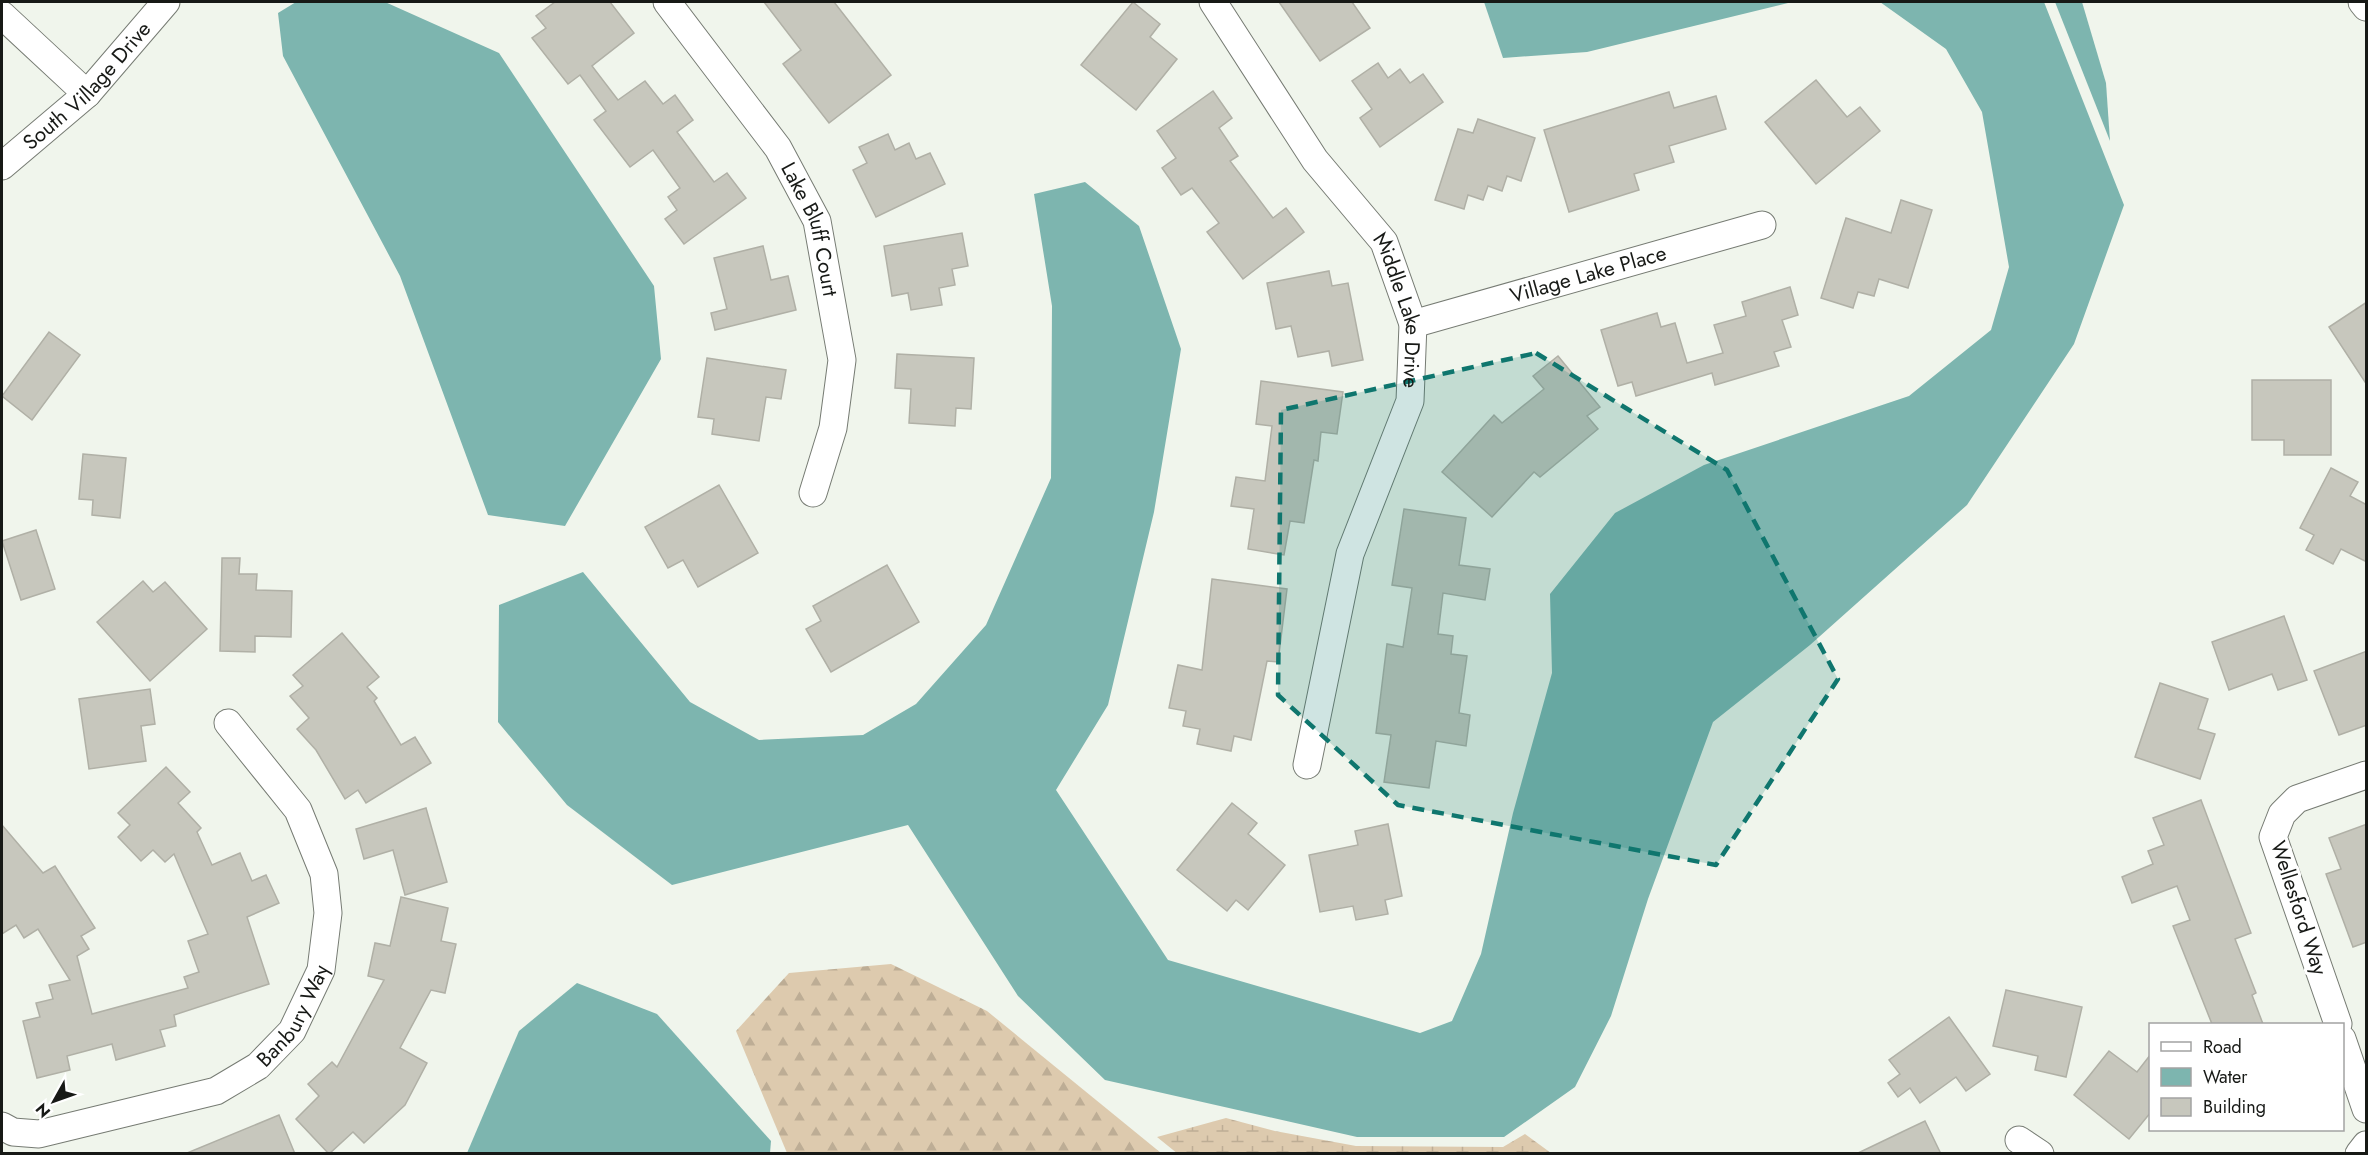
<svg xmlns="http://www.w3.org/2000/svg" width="2368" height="1155" font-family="Jost,sans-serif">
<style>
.forest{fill:url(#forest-firs)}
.wetland{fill:url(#wetland-marsh)}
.water{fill:#7db5af}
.building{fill:#c7c7bd;stroke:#b0b0a6;stroke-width:1.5}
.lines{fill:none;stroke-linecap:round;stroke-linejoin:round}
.minor-casing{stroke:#767b73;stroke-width:29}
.minor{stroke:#fff;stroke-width:27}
.marked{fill:#0f766e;fill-opacity:0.2;stroke:#0f766e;stroke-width:4.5;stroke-dasharray:12 8;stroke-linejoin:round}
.labels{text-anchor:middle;stroke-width:6;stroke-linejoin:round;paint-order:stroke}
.street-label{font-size:21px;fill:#171916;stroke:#fff}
</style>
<defs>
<pattern id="forest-firs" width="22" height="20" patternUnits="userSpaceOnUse" patternTransform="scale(1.5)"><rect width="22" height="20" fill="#ddcaae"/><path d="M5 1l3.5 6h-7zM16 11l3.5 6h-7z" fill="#bdad95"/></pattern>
<pattern id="wetland-marsh" width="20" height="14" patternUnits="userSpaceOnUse" patternTransform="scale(1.5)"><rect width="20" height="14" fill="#ddcaae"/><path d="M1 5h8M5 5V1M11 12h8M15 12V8" fill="none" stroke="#bdad95"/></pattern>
</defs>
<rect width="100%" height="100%" fill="#f0f5ec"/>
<path class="forest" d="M 891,964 L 987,1011 L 1161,1153 L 787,1153 L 736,1031 L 789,973 Z"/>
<path class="wetland" d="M 1226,1118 L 1275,1131 L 1356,1146 L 1503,1147 L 1525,1134 L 1551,1153 L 1178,1154 L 1157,1137 Z"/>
<g class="water">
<path d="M 296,2 L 385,2 L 499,53 L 654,286 L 661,359 L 565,526 L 488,515 L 400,276 L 283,56 L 278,13 Z"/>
<path d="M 1484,2 L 1792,2 L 1587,52 L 1503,58 Z"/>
<path d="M 1880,2 L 2044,2 L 2124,205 L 2074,344 L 1967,505 L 1810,645 L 1713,722 L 1648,899 L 1611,1016 L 1575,1087 L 1504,1137 L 1357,1137 L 1105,1080 L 1018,996 L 908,825 L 672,885 L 567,805 L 498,722 L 499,605 L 583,572 L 690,702 L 759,740 L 863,735 L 916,704 L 986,625 L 1051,478 L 1052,306 L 1034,194 L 1085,182 L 1139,226 L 1181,349 L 1154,512 L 1108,705 L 1056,790 L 1168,960 L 1420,1033 L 1452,1021 L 1481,954 L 1513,813 L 1552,673 L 1550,594 L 1615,513 L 1704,465 L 1909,396 L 1991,330 L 2009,267 L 1982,112 L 1946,49 Z"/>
<path d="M 2055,2 L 2082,2 L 2106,83 L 2110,141 Z"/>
<path d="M 577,983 L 657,1014 L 771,1141 L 770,1153 L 467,1153 L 519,1031 Z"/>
</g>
<g class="building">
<path d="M 555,2 L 610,2 L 634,33 L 592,66 L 618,100 L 645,81 L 663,104 L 675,95 L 693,120 L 677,132 L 714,182 L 727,173 L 746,198 L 684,244 L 665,219 L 677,210 L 668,197 L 680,188 L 653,150 L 630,167 L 594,120 L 606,111 L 580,75 L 568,84 L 532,38 L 546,28 L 536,16 Z"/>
<path d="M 764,2 L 834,2 L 891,75 L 829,123 L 783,64 L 801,50 Z"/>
<path d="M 1133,2 L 1160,24 L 1150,37 L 1177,59 L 1136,110 L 1081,65 Z"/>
<path d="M 1279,2 L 1352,2 L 1370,28 L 1320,61 Z"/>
<path d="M 1378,63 L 1388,78 L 1400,69 L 1410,83 L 1423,74 L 1443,102 L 1380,147 L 1360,118 L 1372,109 L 1352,81 Z"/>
<path d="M 1816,80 L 1847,117 L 1860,107 L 1880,131 L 1816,184 L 1765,122 Z"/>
<path d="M 1213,91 L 1232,118 L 1219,128 L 1238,156 L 1230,161 L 1273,218 L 1286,208 L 1304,232 L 1243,279 L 1207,232 L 1219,223 L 1192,188 L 1181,195 L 1162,168 L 1176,158 L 1157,131 Z"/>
<path d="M 1669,92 L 1674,108 L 1716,96 L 1726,129 L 1669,146 L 1674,162 L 1634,174 L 1639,190 L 1569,212 L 1544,130 Z"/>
<path d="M 1478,119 L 1535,138 L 1521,181 L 1507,176 L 1502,191 L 1488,186 L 1483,200 L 1468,195 L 1464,209 L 1435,200 L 1458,129 L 1473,133 Z"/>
<path d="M 888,134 L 895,150 L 909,143 L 916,159 L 930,153 L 945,184 L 876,217 L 853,170 L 867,163 L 859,147 Z"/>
<path d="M 1901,200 L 1932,210 L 1908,288 L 1879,279 L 1874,296 L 1858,292 L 1853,308 L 1821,298 L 1846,218 L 1891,233 Z"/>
<path d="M 962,233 L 968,266 L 952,269 L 955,285 L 939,288 L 942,305 L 911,310 L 908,293 L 892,296 L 884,246 Z"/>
<path d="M 763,246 L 771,280 L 788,276 L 796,310 L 715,330 L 711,313 L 727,309 L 714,258 Z"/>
<path d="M 1329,271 L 1332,286 L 1348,283 L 1363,360 L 1332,366 L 1329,351 L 1298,357 L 1291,326 L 1276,329 L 1267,283 Z"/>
<path d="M 1790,287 L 1798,315 L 1782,320 L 1791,347 L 1774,352 L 1779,366 L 1715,385 L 1712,373 L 1636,396 L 1632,382 L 1618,386 L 1601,330 L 1657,313 L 1661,327 L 1675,323 L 1687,363 L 1723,353 L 1714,325 L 1746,316 L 1742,302 Z"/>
<path d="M 2367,302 L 2367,385 L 2329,327 Z"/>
<path d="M 49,332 L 80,355 L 32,420 L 2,396 Z"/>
<path d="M 897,354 L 974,358 L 971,409 L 956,408 L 955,426 L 909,423 L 911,389 L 895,388 Z"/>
<path d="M 1558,356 L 1600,407 L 1587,416 L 1598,429 L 1540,477 L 1534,472 L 1492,517 L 1442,472 L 1494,415 L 1502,423 L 1544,389 L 1533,376 Z"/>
<path d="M 707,358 L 786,370 L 781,399 L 766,397 L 759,441 L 712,434 L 714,419 L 698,417 Z"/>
<path d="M 2252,380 L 2331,380 L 2331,455 L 2284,455 L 2284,440 L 2252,440 Z"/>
<path d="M 1261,381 L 1343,392 L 1337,434 L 1321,432 L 1318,461 L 1314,460 L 1304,523 L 1290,521 L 1284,555 L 1248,549 L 1254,509 L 1231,506 L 1236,477 L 1265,481 L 1272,426 L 1256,424 Z"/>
<path d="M 83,454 L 126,458 L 120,518 L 92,515 L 93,500 L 79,499 Z"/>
<path d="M 2331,468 L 2358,482 L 2350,496 L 2367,505 L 2367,562 L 2341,549 L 2333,564 L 2306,550 L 2314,535 L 2300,528 Z"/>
<path d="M 719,485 L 758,553 L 698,587 L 683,560 L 668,568 L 645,527 Z"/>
<path d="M 1404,509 L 1466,518 L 1459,565 L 1490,569 L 1485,600 L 1443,593 L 1438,634 L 1453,636 L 1451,654 L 1467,656 L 1459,713 L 1470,715 L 1466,746 L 1436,741 L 1429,788 L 1384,782 L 1391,735 L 1376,733 L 1387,644 L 1403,647 L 1412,588 L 1392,585 Z"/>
<path d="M 36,530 L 55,589 L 21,600 L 2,541 Z"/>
<path d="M 222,558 L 240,558 L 239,574 L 257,574 L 256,590 L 292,591 L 291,637 L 255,636 L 255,652 L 220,651 Z"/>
<path d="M 887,565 L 919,622 L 831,672 L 806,629 L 821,621 L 813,606 Z"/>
<path d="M 1212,579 L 1287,589 L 1278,662 L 1267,661 L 1251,740 L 1234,736 L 1231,751 L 1197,744 L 1200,729 L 1183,726 L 1186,711 L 1169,708 L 1178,665 L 1202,670 Z"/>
<path d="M 143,581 L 153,592 L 165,582 L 207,629 L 150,681 L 97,622 Z"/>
<path d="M 2284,616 L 2307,680 L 2278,690 L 2272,674 L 2229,690 L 2212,642 Z"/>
<path d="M 342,633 L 379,677 L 367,687 L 377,698 L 374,701 L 401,745 L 415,737 L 431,763 L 366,803 L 358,790 L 345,799 L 316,750 L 297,729 L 309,718 L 290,696 L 303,686 L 293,675 Z"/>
<path d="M 2367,651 L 2367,725 L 2339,735 L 2314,671 Z"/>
<path d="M 2160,683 L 2208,699 L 2198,729 L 2215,734 L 2200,779 L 2135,757 Z"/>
<path d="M 150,689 L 155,724 L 141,726 L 146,761 L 89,769 L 79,699 Z"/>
<path d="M 166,767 L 190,792 L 178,803 L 201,828 L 197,832 L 212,865 L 240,853 L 252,881 L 266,875 L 279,903 L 247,917 L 269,984 L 174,1015 L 176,1026 L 160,1030 L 165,1046 L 116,1060 L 112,1044 L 67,1056 L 70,1070 L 37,1078 L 23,1021 L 40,1017 L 36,1003 L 53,999 L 49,985 L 70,980 L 38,929 L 24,938 L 16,925 L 2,934 L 2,825 L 43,873 L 55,866 L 95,928 L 81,936 L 89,949 L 77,956 L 92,1014 L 188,988 L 184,977 L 199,972 L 188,941 L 208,934 L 174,854 L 165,862 L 153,850 L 141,861 L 118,837 L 130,825 L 118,813 Z"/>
<path d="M 2201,800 L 2251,933 L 2235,939 L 2256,993 L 2252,995 L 2263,1024 L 2212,1024 L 2173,926 L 2190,920 L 2177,886 L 2132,903 L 2122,877 L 2153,864 L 2148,851 L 2164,845 L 2153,818 Z"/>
<path d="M 1232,803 L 1257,823 L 1248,834 L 1285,865 L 1248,910 L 1236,900 L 1227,911 L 1177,870 Z"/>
<path d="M 426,808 L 447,882 L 405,895 L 393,850 L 364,859 L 356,829 Z"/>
<path d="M 1388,824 L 1402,896 L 1385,900 L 1388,914 L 1356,920 L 1353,906 L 1320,912 L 1309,855 L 1358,845 L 1355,831 Z"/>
<path d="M 2367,824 L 2367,942 L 2353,947 L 2326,874 L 2341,869 L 2329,838 Z"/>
<path d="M 401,897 L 448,908 L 441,941 L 456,944 L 445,993 L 431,990 L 400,1048 L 427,1063 L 405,1105 L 364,1143 L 353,1132 L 329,1154 L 296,1119 L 319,1096 L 308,1084 L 332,1062 L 337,1067 L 384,980 L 368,976 L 375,943 L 390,946 Z"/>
<path d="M 2006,990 L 2082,1007 L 2066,1077 L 2035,1070 L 2038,1056 L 1993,1046 Z"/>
<path d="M 1949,1017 L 1990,1074 L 1966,1091 L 1956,1077 L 1920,1103 L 1910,1088 L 1898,1097 L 1888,1083 L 1900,1074 L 1889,1060 Z"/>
<path d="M 2109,1051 L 2137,1072 L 2151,1054 L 2151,1112 L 2129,1139 L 2074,1095 Z"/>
<path d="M 279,1115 L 295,1154 L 187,1154 L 187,1153 Z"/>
<path d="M 1925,1121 L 1941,1154 L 1856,1154 L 1904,1131 Z"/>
</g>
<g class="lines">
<g class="minor-casing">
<g id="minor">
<path id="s1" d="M 667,2 L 778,148 L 817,221 L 842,360 L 833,428 L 813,493"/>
<path id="s2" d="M 1213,2 L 1315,160 L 1384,242 L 1413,324 L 1410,401 L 1350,554 L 1307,765"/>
<path d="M 2362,2 L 2366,7"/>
<path d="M 2,15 L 87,94"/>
<path id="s3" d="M 2,166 L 87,94 L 166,2"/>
<path id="s4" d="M 1413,324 L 1762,225"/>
<path d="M 2338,1024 L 2273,837 L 2282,814 L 2297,799 L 2366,775"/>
<path d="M 2342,1039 L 2366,1109"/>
<path id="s5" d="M 2,1126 L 13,1132 L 39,1134 L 216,1091 L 258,1066 L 292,1031 L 321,970 L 328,913 L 324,874 L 298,810 L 228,723"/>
<path d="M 2019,1140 L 2040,1154"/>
<path d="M 2359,1154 L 2366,1145"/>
</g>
</g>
<use href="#minor" class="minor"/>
</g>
<path class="marked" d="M 1536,353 L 1727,470 L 1838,679 L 1716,865 L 1398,805 L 1278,695 L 1281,410 Z"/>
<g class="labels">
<g class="street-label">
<text dy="7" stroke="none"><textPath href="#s3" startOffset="117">South Village Drive</textPath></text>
<text dy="7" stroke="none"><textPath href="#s1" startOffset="272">Lake Bluff Court</textPath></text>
<text dy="7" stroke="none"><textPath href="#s4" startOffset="182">Village Lake Place</textPath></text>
<text dy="7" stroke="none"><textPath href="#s2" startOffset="366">Middle Lake Drive</textPath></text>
<text transform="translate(2299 908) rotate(72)" y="7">Wellesford Way</text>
<text dy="7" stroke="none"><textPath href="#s5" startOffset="332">Banbury Way</textPath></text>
</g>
</g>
<rect width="2368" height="1155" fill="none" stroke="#171916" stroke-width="6"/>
<rect x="2149" y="1023" width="195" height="108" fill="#ffffff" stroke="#a2a3a2" stroke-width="1.5"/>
<rect x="2161" y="1042" width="30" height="9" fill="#ffffff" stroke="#a2a3a2" stroke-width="1.5"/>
<text x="2203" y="1053" font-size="18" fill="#171916">Road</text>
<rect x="2161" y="1068" width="30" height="18" fill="#7db5af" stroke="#a2a3a2" stroke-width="1.5"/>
<text x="2203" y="1083" font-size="18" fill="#171916">Water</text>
<rect x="2161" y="1098" width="30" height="18" fill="#c7c7bd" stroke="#a2a3a2" stroke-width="1.5"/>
<text x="2203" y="1113" font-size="18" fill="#171916">Building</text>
<g transform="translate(54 1101) rotate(230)" stroke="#ffffff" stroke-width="4.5" paint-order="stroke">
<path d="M0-4.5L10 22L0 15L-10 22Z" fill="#171916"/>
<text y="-9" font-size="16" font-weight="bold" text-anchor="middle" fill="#171916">N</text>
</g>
</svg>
